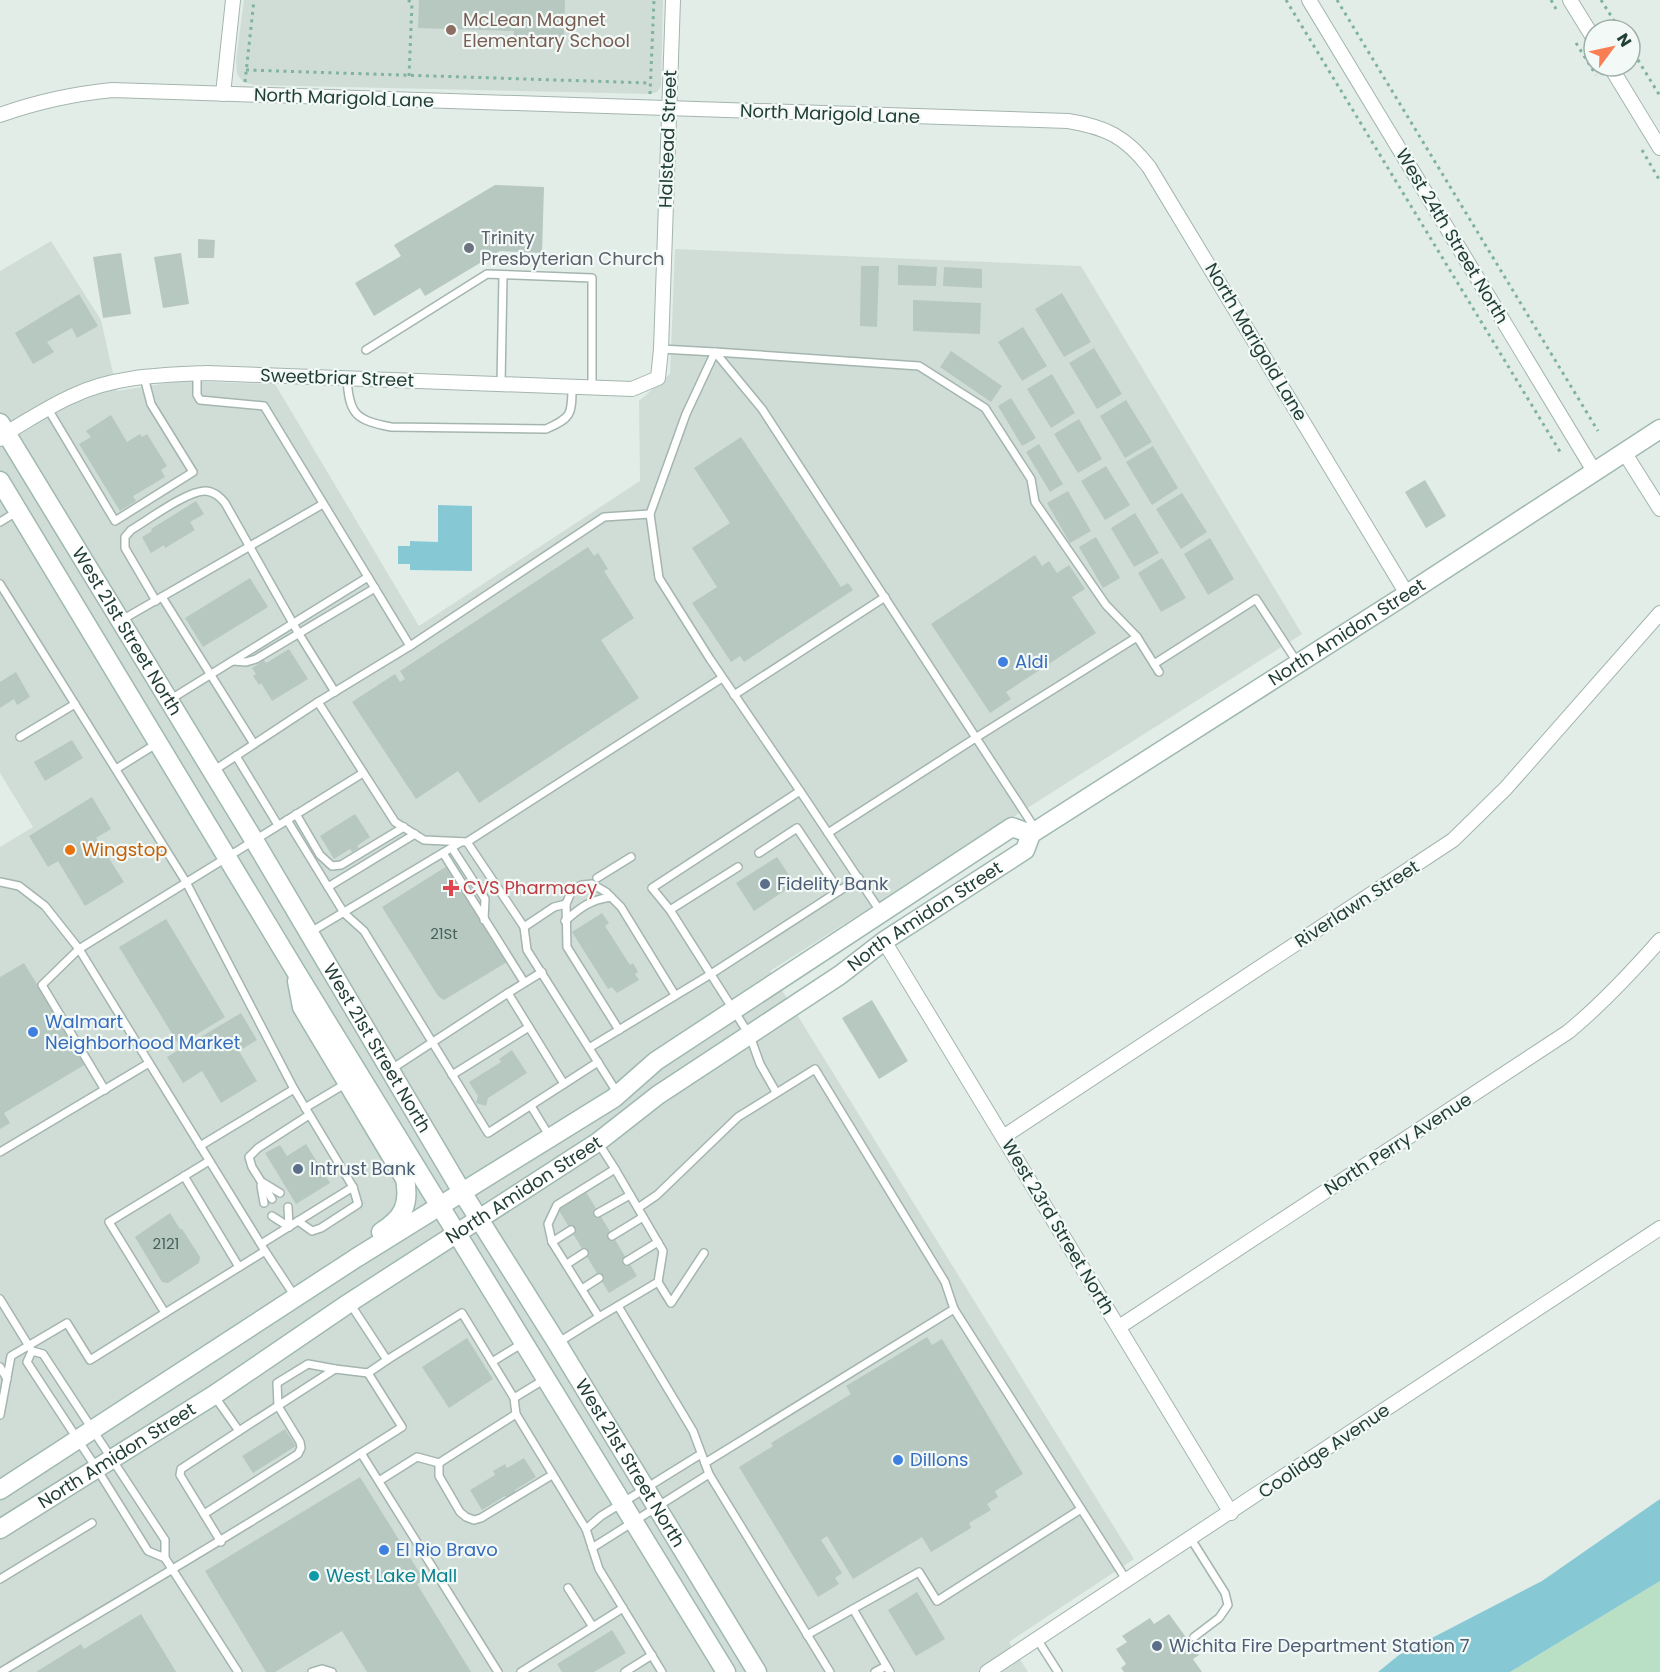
<svg xmlns="http://www.w3.org/2000/svg" width="1660" height="1672" font-family="Poppins,sans-serif">
<style>
.built{fill:#d0ddd7}
.green{fill:#b9dfc4}
.water{fill:#87c8d5}
.building{fill:#b7c8c1}
.lines{fill:none;stroke-linecap:round;stroke-linejoin:round}
.service-casing{stroke:#a4b5af;stroke-width:10}
.minor-casing{stroke:#a4b5af;stroke-width:16}
.secondary-casing{stroke:#9fb9b1;stroke-width:21}
.path{stroke:#80b2a3;stroke-width:3;stroke-dasharray:3 4.5;stroke-linecap:butt}
.service{stroke:#fff;stroke-width:7}
.minor{stroke:#fff;stroke-width:14}
.secondary{stroke:#fff;stroke-width:18}
.education-dot{fill:#8d6e63;stroke:#f3f9f6;stroke-width:2}
.worship-dot{fill:#6b7280;stroke:#f3f9f6;stroke-width:2}
.shop-dot{fill:#3f7fe0;stroke:#f3f9f6;stroke-width:2}
.food-dot{fill:#e8710a;stroke:#f3f9f6;stroke-width:2}
.service-dot{fill:#5c6f8a;stroke:#f3f9f6;stroke-width:2}
.health-dot{fill:#e0444e;stroke:#f3f9f6;stroke-width:2}
.culture-dot{fill:#0f9aa8;stroke:#f3f9f6;stroke-width:2}
.labels{text-anchor:middle;stroke-width:4.5;stroke-linejoin:round;paint-order:stroke}
.number-label{font-size:15px;fill:#46615a}
.education-label{font-size:18px;fill:#785e54;stroke:#f3f9f6;text-anchor:start}
.street-label{font-size:18px;fill:#213f37;stroke:#f3f9f6}
.worship-label{font-size:18px;fill:#5b616d;stroke:#f3f9f6;text-anchor:start}
.shop-label{font-size:18px;fill:#366cbe;stroke:#f3f9f6;text-anchor:start}
.food-label{font-size:18px;fill:#c56008;stroke:#f3f9f6;text-anchor:start}
.service-label{font-size:18px;fill:#4e5e75;stroke:#f3f9f6;text-anchor:start}
.health-label{font-size:18px;fill:#be3a42;stroke:#f3f9f6;text-anchor:start}
.culture-label{font-size:18px;fill:#0d838f;stroke:#f3f9f6;text-anchor:start}
</style>
<rect width="100%" height="100%" fill="#e2ede8"/>
<g class="built">
<path d="M 244,0 L 663,0 L 661,86 L 657,92 L 650,94 L 255,85 L 243,82 L 237,74 L 236,60 Z"/>
<path d="M 51,241 L 101,320 L 117,391 L 180,381 L 275,384 L 419,626 L 640,481 L 639,401 L 670,374 L 675,249 L 1081,266 L 1302,634 L 770,971 L 1134,1559 L 1009,1642 L 1028,1672 L 0,1672 L 0,847 L 33,827 L 0,773 L 0,271 Z"/>
</g>
<path class="green" d="M 1660,1581 L 1660,1672 L 1510,1672 Z"/>
<g class="water">
<path d="M 438,505 L 472,506 L 472,571 L 410,570 L 410,564 L 398,564 L 398,546 L 410,546 L 410,541 L 438,542 Z"/>
<path d="M 1660,1499 L 1660,1581 L 1510,1672 L 1378,1672 L 1399,1655 L 1542,1581 Z"/>
</g>
<g class="building">
<path d="M 419,0 L 565,0 L 564,43 L 513,41 L 514,31 L 418,28 Z"/>
<path d="M 495,185 L 544,187 L 542,253 L 500,251 L 425,296 L 420,288 L 374,316 L 355,283 L 401,256 L 394,245 Z"/>
<path d="M 198,239 L 215,240 L 214,258 L 198,258 Z"/>
<path d="M 121,253 L 131,314 L 103,318 L 93,257 Z"/>
<path d="M 181,253 L 189,304 L 163,308 L 154,257 Z"/>
<path d="M 898,265 L 937,267 L 936,286 L 898,285 Z"/>
<path d="M 861,266 L 879,266 L 877,327 L 860,326 Z"/>
<path d="M 944,267 L 982,269 L 982,288 L 943,286 Z"/>
<path d="M 1062,293 L 1091,342 L 1064,357 L 1035,309 Z"/>
<path d="M 79,294 L 98,326 L 77,338 L 72,328 L 47,342 L 54,352 L 33,364 L 15,333 Z"/>
<path d="M 913,300 L 981,303 L 980,334 L 913,331 Z"/>
<path d="M 1023,327 L 1047,366 L 1022,381 L 998,342 Z"/>
<path d="M 1094,348 L 1122,394 L 1097,409 L 1069,363 Z"/>
<path d="M 951,351 L 1002,386 L 991,402 L 940,367 Z"/>
<path d="M 1052,374 L 1075,413 L 1051,428 L 1027,389 Z"/>
<path d="M 1011,398 L 1036,438 L 1022,446 L 998,406 Z"/>
<path d="M 1126,400 L 1152,442 L 1125,458 L 1100,416 Z"/>
<path d="M 111,415 L 127,442 L 140,434 L 142,437 L 147,434 L 167,466 L 161,470 L 165,477 L 133,496 L 136,501 L 120,511 L 79,444 L 91,437 L 86,431 Z"/>
<path d="M 1079,419 L 1102,459 L 1078,473 L 1054,434 Z"/>
<path d="M 741,437 L 841,587 L 848,583 L 853,590 L 744,662 L 740,656 L 731,662 L 692,603 L 717,587 L 692,548 L 730,523 L 694,468 Z"/>
<path d="M 1039,444 L 1063,484 L 1050,492 L 1026,452 Z"/>
<path d="M 1153,446 L 1178,488 L 1152,505 L 1126,462 Z"/>
<path d="M 1106,466 L 1130,505 L 1105,520 L 1081,481 Z"/>
<path d="M 1425,480 L 1446,516 L 1426,528 L 1405,492 Z"/>
<path d="M 1068,491 L 1091,531 L 1070,543 L 1047,503 Z"/>
<path d="M 1182,493 L 1207,532 L 1181,549 L 1156,509 Z"/>
<path d="M 196,501 L 204,514 L 190,522 L 195,530 L 165,548 L 164,545 L 151,553 L 142,537 L 152,531 L 151,529 Z"/>
<path d="M 1135,513 L 1159,553 L 1134,567 L 1111,528 Z"/>
<path d="M 1096,537 L 1120,578 L 1103,588 L 1079,547 Z"/>
<path d="M 1210,538 L 1234,579 L 1208,595 L 1184,554 Z"/>
<path d="M 588,547 L 594,556 L 598,553 L 608,569 L 604,571 L 634,618 L 601,640 L 639,698 L 479,803 L 458,771 L 416,799 L 352,702 L 395,674 L 400,682 L 405,679 L 400,671 Z"/>
<path d="M 1035,555 L 1042,566 L 1049,561 L 1057,573 L 1069,565 L 1085,589 L 1072,597 L 1096,633 L 1006,692 L 1011,699 L 990,713 L 931,624 Z"/>
<path d="M 1162,558 L 1186,598 L 1161,612 L 1138,573 Z"/>
<path d="M 250,578 L 268,607 L 203,647 L 185,618 Z"/>
<path d="M 289,649 L 308,679 L 272,701 L 261,683 L 259,685 L 253,676 L 256,674 L 252,668 L 264,660 L 266,663 Z"/>
<path d="M 16,672 L 30,697 L 17,705 L 14,699 L 0,708 L 0,682 Z"/>
<path d="M 72,740 L 83,758 L 45,781 L 34,762 Z"/>
<path d="M 92,797 L 111,829 L 96,838 L 124,882 L 85,906 L 58,861 L 48,867 L 29,836 Z"/>
<path d="M 355,814 L 370,837 L 357,846 L 359,848 L 352,852 L 350,849 L 334,859 L 320,836 Z"/>
<path d="M 777,857 L 795,884 L 754,911 L 736,883 Z"/>
<path d="M 447,866 L 507,962 L 444,1000 L 438,996 L 382,907 Z"/>
<path d="M 602,913 L 609,923 L 605,926 L 630,965 L 633,963 L 638,972 L 635,974 L 639,980 L 617,993 L 612,987 L 608,989 L 572,932 Z"/>
<path d="M 166,919 L 225,1017 L 179,1045 L 119,947 Z"/>
<path d="M 24,963 L 86,1064 L 4,1113 L 10,1123 L 0,1129 L 0,977 Z"/>
<path d="M 872,1000 L 908,1061 L 879,1079 L 842,1018 Z"/>
<path d="M 241,1013 L 257,1040 L 239,1051 L 257,1081 L 221,1103 L 202,1071 L 183,1083 L 167,1057 Z"/>
<path d="M 512,1050 L 527,1073 L 488,1098 L 486,1106 L 476,1103 L 478,1096 L 469,1082 L 501,1062 L 499,1059 Z"/>
<path d="M 306,1144 L 330,1183 L 296,1204 L 265,1153 L 280,1145 L 287,1156 Z"/>
<path d="M 586,1192 L 637,1276 L 609,1293 L 558,1209 Z"/>
<path d="M 170,1213 L 180,1229 L 182,1229 L 200,1257 L 199,1263 L 168,1283 L 162,1282 L 135,1237 Z"/>
<path d="M 927,1337 L 932,1345 L 942,1339 L 1023,1474 L 995,1491 L 998,1497 L 987,1504 L 991,1510 L 969,1523 L 971,1528 L 931,1552 L 922,1537 L 853,1579 L 827,1536 L 821,1540 L 842,1573 L 835,1578 L 839,1584 L 818,1597 L 739,1467 L 773,1446 L 771,1443 L 851,1394 L 846,1386 Z"/>
<path d="M 467,1338 L 493,1379 L 449,1408 L 422,1367 Z"/>
<path d="M 285,1429 L 296,1446 L 253,1473 L 242,1456 Z"/>
<path d="M 524,1458 L 536,1477 L 515,1490 L 515,1493 L 508,1498 L 505,1496 L 482,1510 L 470,1490 L 495,1475 L 493,1471 L 505,1464 L 507,1468 Z"/>
<path d="M 360,1477 L 424,1580 L 417,1584 L 471,1672 L 367,1672 L 342,1631 L 275,1672 L 266,1672 L 205,1571 Z"/>
<path d="M 917,1592 L 945,1639 L 916,1656 L 888,1610 Z"/>
<path d="M 141,1614 L 176,1672 L 36,1672 L 81,1644 L 84,1649 Z"/>
<path d="M 1169,1614 L 1199,1655 L 1193,1659 L 1202,1672 L 1124,1672 L 1121,1668 L 1126,1664 L 1116,1649 L 1127,1642 L 1122,1636 L 1150,1618 L 1154,1624 Z"/>
<path d="M 612,1630 L 626,1653 L 594,1672 L 562,1672 L 557,1664 Z"/>
</g>
<g class="lines">
<g class="service-casing">
<g id="service">
<path d="M 661,349 L 715,352 L 762,409 L 1036,830"/>
<path d="M 366,350 L 487,274 L 592,278 L 592,387"/>
<path d="M 197,373 L 197,395 L 200,400 L 264,406 L 410,646 L 318,702 L 395,822 L 424,840 L 467,842 L 524,927 L 527,950 L 618,1094"/>
<path d="M 347,378 C 349,415 356,420 391,427 L 546,429 C 571,418 572,415 572,387"/>
<path d="M 501,384 L 503,275"/>
<path d="M 48,409 L 115,521 L 193,472 L 151,404 L 144,377"/>
<path d="M 0,522 L 18,511"/>
<path d="M 0,584 L 186,882 L 294,1089 L 200,1146"/>
<path d="M 162,597 L 254,744"/>
<path d="M 156,601 L 125,548 L 125,537 L 131,530 C 148,520 188,490 206,491 C 215,492 220,497 225,503 L 299,634 L 335,692"/>
<path d="M 120,621 L 323,504"/>
<path d="M 410,646 L 604,517 L 650,514"/>
<path d="M 233,661 L 246,662 L 256,659 L 375,588"/>
<path d="M 1154,664 L 1256,599 L 1297,662"/>
<path d="M 734,695 L 885,597"/>
<path d="M 171,699 L 368,577"/>
<path d="M 20,737 L 75,704"/>
<path d="M 116,769 L 156,744"/>
<path d="M 213,771 L 236,756"/>
<path d="M 800,791 L 710,659 L 659,578 L 650,514 L 686,414 L 715,352 L 919,366 L 985,408 L 1031,479 L 1035,502 L 1106,605 L 1137,637"/>
<path d="M 296,814 L 320,855 L 332,866 L 341,865 L 404,827"/>
<path d="M 287,820 L 344,913 L 364,931 L 488,1133 L 598,1062"/>
<path d="M 278,825 L 236,756 L 318,702"/>
<path d="M 828,833 L 977,737 L 1137,637 L 1159,672"/>
<path d="M 467,842 L 722,678"/>
<path d="M 452,848 L 485,899 L 484,920"/>
<path d="M 443,853 L 524,982"/>
<path d="M 759,853 L 797,828 L 839,891"/>
<path d="M 597,878 L 631,857"/>
<path d="M 0,882 L 19,886 L 45,906 L 79,949 L 42,985 L 105,1090"/>
<path d="M 328,887 L 415,834"/>
<path d="M 670,910 L 738,867"/>
<path d="M 565,921 C 581,907 590,900 611,897"/>
<path d="M 524,927 L 554,907 L 566,904"/>
<path d="M 309,933 L 461,842"/>
<path d="M 542,972 L 508,993 L 564,1084"/>
<path d="M 619,1030 L 567,947 L 566,904 L 572,890 L 582,885 L 592,884 L 606,892 L 621,907 L 675,995"/>
<path d="M 589,1048 L 711,974 L 859,878"/>
<path d="M 390,1070 L 508,993"/>
<path d="M 452,1075 L 529,1027"/>
<path d="M 776,1092 L 760,1064 L 750,1036 L 670,910 L 652,888 L 800,791 L 880,911"/>
<path d="M 531,1106 L 550,1137"/>
<path d="M 305,1108 L 345,1084"/>
<path d="M 0,1152 L 149,1063"/>
<path d="M 184,1176 L 239,1267"/>
<path d="M 262,1182 L 280,1193"/>
<path d="M 261,1186 L 264,1203"/>
<path d="M 272,1199 L 252,1167 L 249,1157 L 258,1148 L 309,1115"/>
<path d="M 288,1207 L 289,1227"/>
<path d="M 638,1208 L 657,1195 L 738,1117 L 815,1069 L 945,1282 L 954,1309 L 1127,1581"/>
<path d="M 598,1213 L 630,1195"/>
<path d="M 272,1216 L 289,1227"/>
<path d="M 298,1221 L 312,1231 L 321,1228 L 358,1204 L 353,1187"/>
<path d="M 612,1236 L 643,1217"/>
<path d="M 552,1242 L 571,1230"/>
<path d="M 261,1244 L 353,1187 L 294,1089"/>
<path d="M 627,1261 L 658,1242"/>
<path d="M 567,1264 L 584,1253"/>
<path d="M 658,1282 L 671,1303 L 704,1253"/>
<path d="M 582,1289 L 599,1278"/>
<path d="M 294,1295 L 265,1251 L 79,949 L 363,773"/>
<path d="M 0,1299 L 32,1351 L 43,1354 L 165,1540 L 165,1558 L 148,1551 L 97,1469 L 27,1362 L 32,1351"/>
<path d="M 351,1305 L 387,1360 L 368,1373 L 402,1427 L 361,1453"/>
<path d="M 618,1306 L 693,1431 L 709,1474 L 830,1672"/>
<path d="M 165,1313 L 265,1251"/>
<path d="M 599,1317 L 658,1282 L 663,1251 L 615,1169"/>
<path d="M 559,1342 L 599,1317 L 552,1242 L 548,1224 L 557,1205 L 615,1169 L 599,1144"/>
<path d="M 387,1360 L 462,1313 L 492,1362"/>
<path d="M 0,1367 L 7,1379"/>
<path d="M 215,1397 L 239,1431 L 181,1469 L 180,1475 L 221,1542"/>
<path d="M 514,1398 L 492,1362 L 523,1343"/>
<path d="M 516,1414 L 586,1529 L 599,1569 L 662,1672"/>
<path d="M 0,1415 L 11,1356 L 67,1323 L 90,1360 L 165,1313 L 109,1222 L 209,1161"/>
<path d="M 239,1431 L 335,1369 L 368,1373"/>
<path d="M 439,1463 L 439,1476 L 460,1512 L 466,1517 L 474,1520 L 481,1518 L 552,1475"/>
<path d="M 705,1463 L 954,1309"/>
<path d="M 379,1481 L 417,1457 L 439,1463 L 516,1414 L 514,1398 L 545,1379"/>
<path d="M 204,1514 L 298,1454 L 301,1448 L 300,1442 L 278,1406 L 277,1383 L 308,1364 L 335,1369"/>
<path d="M 586,1529 L 601,1516 L 701,1454"/>
<path d="M 1191,1539 L 1225,1593 L 1228,1605 L 1219,1618 L 1194,1637"/>
<path d="M 592,1548 L 709,1474"/>
<path d="M 165,1558 L 238,1672"/>
<path d="M 0,1579 L 92,1523"/>
<path d="M 568,1588 L 593,1627"/>
<path d="M 807,1635 L 853,1609"/>
<path d="M 1037,1639 L 1058,1672"/>
<path d="M 1,1672 C 121,1599 243,1529 361,1453 L 498,1672"/>
<path d="M 312,1672 L 322,1669 L 332,1672"/>
<path d="M 521,1672 L 623,1608"/>
<path d="M 625,1672 L 652,1655"/>
<path d="M 875,1672 L 886,1666"/>
<path d="M 890,1672 L 853,1609 L 919,1572 L 937,1601 L 1081,1509"/>
</g>
</g>
<g class="minor-casing">
<g id="minor">
<path d="M 1309,0 L 1594,471"/>
<path d="M 1570,0 L 1594,39"/>
<path d="M 1610,66 L 1660,148"/>
<path d="M 223,94 L 233,0"/>
<path d="M 0,115 C 36,102 73,94 112,90 L 1068,121 C 1106,127 1126,137 1149,167 L 1407,594"/>
<path d="M 0,439 L 6,433 C 27,421 48,407 70,397 C 112,376 160,375 206,373 L 632,389 L 658,378 L 661,349 L 673,0"/>
<path d="M 1624,452 L 1660,509"/>
<path d="M 884,941 L 1231,1513"/>
<path d="M 1003,1137 L 1453,840 L 1506,788 L 1660,613"/>
<path d="M 1119,1327 L 1568,1032 C 1602,1004 1631,973 1660,940"/>
<path d="M 987,1672 L 1660,1228"/>
</g>
</g>
<g class="secondary-casing">
<g id="secondary">
<path id="s1" d="M 0,423 L 254,840 L 462,1192 L 557,1343 L 757,1672"/>
<path d="M 0,481 L 295,970 L 726,1672"/>
<path d="M 297,981 L 302,1007 L 405,1179 C 410,1205 403,1218 381,1232"/>
<path d="M 0,1490 L 356,1258 L 614,1098 L 656,1061 L 1012,827 L 1031,834"/>
<path id="s2" d="M 0,1529 L 214,1395 L 349,1303 L 598,1142 L 658,1095 L 840,975 L 884,941 L 1025,850 L 1031,834 L 1407,594 L 1660,429"/>
</g>
</g>
<g class="path">
<path d="M 408,0 L 412,3 L 409,76"/>
<path d="M 1286,0 L 1562,455"/>
<path d="M 1337,0 L 1598,431"/>
<path d="M 1551,0 L 1556,9"/>
<path d="M 1601,0 L 1620,30"/>
<path d="M 1576,43 L 1596,75"/>
<path d="M 1630,47 L 1660,96"/>
<path d="M 246,70 L 650,83"/>
<path d="M 245,82 L 254,0"/>
<path d="M 650,94 L 654,0"/>
<path d="M 1642,150 L 1660,181"/>
</g>
<use href="#service" class="service"/>
<use href="#minor" class="minor"/>
<use href="#secondary" class="secondary"/>
</g>
<circle class="education-dot" cx="451" cy="30" r="6"/>
<circle class="worship-dot" cx="469" cy="248" r="6"/>
<g class="shop-dot">
<circle cx="1003" cy="662" r="6"/>
<circle cx="33" cy="1032" r="6"/>
<circle cx="898" cy="1460" r="6"/>
<circle cx="384" cy="1550" r="6"/>
</g>
<circle class="food-dot" cx="70" cy="850" r="6"/>
<g class="service-dot">
<circle cx="765" cy="884" r="6"/>
<circle cx="298" cy="1169" r="6"/>
<circle cx="1157" cy="1646" r="6"/>
</g>
<path class="health-dot" d="M448 879h6v6h6v6h-6v6h-6v-6h-6v-6h6z"/>
<circle class="culture-dot" cx="314" cy="1576" r="6"/>
<g class="labels">
<g class="number-label">
<text x="444" y="939">21St</text>
<text x="166" y="1249">2121</text>
</g>
<g class="education-label">
<text x="463" y="26">McLean Magnet<tspan x="463" dy="21">Elementary School</tspan></text>
</g>
<g class="street-label">
<text transform="translate(344 98) rotate(2)" y="6">North Marigold Lane</text>
<text transform="translate(830 114) rotate(2)" y="6">North Marigold Lane</text>
<text transform="translate(668 139) rotate(-88)" y="6">Halstead Street</text>
<text transform="translate(1452 236) rotate(59)" y="6">West 24th Street North</text>
<text transform="translate(1256 342) rotate(59)" y="6">North Marigold Lane</text>
<text transform="translate(337 378) rotate(2)" y="6">Sweetbriar Street</text>
<text dy="6" stroke="none"><textPath href="#s1" startOffset="244">West 21st Street North</textPath></text>
<text dy="6" stroke="none"><textPath href="#s2" startOffset="1622">North Amidon Street</textPath></text>
<text transform="translate(1357 904) rotate(-33)" y="6">Riverlawn Street</text>
<text dy="6" stroke="none"><textPath href="#s2" startOffset="1110">North Amidon Street</textPath></text>
<text dy="6" stroke="none"><textPath href="#s1" startOffset="730">West 21st Street North</textPath></text>
<text transform="translate(1398 1144) rotate(-33)" y="6">North Perry Avenue</text>
<text dy="6" stroke="none"><textPath href="#s2" startOffset="624">North Amidon Street</textPath></text>
<text transform="translate(1058 1227) rotate(59)" y="6">West 23rd Street North</text>
<text transform="translate(1324 1451) rotate(-34)" y="6">Coolidge Avenue</text>
<text dy="6" stroke="none"><textPath href="#s2" startOffset="138">North Amidon Street</textPath></text>
<text dy="6" stroke="none"><textPath href="#s1" startOffset="1216">West 21st Street North</textPath></text>
</g>
<g class="worship-label">
<text x="481" y="244">Trinity<tspan x="481" dy="21">Presbyterian Church</tspan></text>
</g>
<g class="shop-label">
<text x="1015" y="668">Aldi</text>
<text x="45" y="1028">Walmart<tspan x="45" dy="21">Neighborhood Market</tspan></text>
<text x="910" y="1466">Dillons</text>
<text x="396" y="1556">El Rio Bravo</text>
</g>
<g class="food-label">
<text x="82" y="856">Wingstop</text>
</g>
<g class="service-label">
<text x="777" y="890">Fidelity Bank</text>
<text x="310" y="1175">Intrust Bank</text>
<text x="1169" y="1652">Wichita Fire Department Station 7</text>
</g>
<g class="health-label">
<text x="463" y="894">CVS Pharmacy</text>
</g>
<g class="culture-label">
<text x="326" y="1582">West Lake Mall</text>
</g>
</g>
<g transform="translate(1612 48) rotate(57)"><circle r="28" fill="#f3f9f6" stroke="#9fafaa" stroke-width="1.5"/>
<path d="M0-4.5L10 22L0 15L-10 22Z" fill="#fa7e53"/>
<text y="-9" font-size="16" font-weight="bold" text-anchor="middle" fill="#213f37">N</text>
</g>
</svg>
